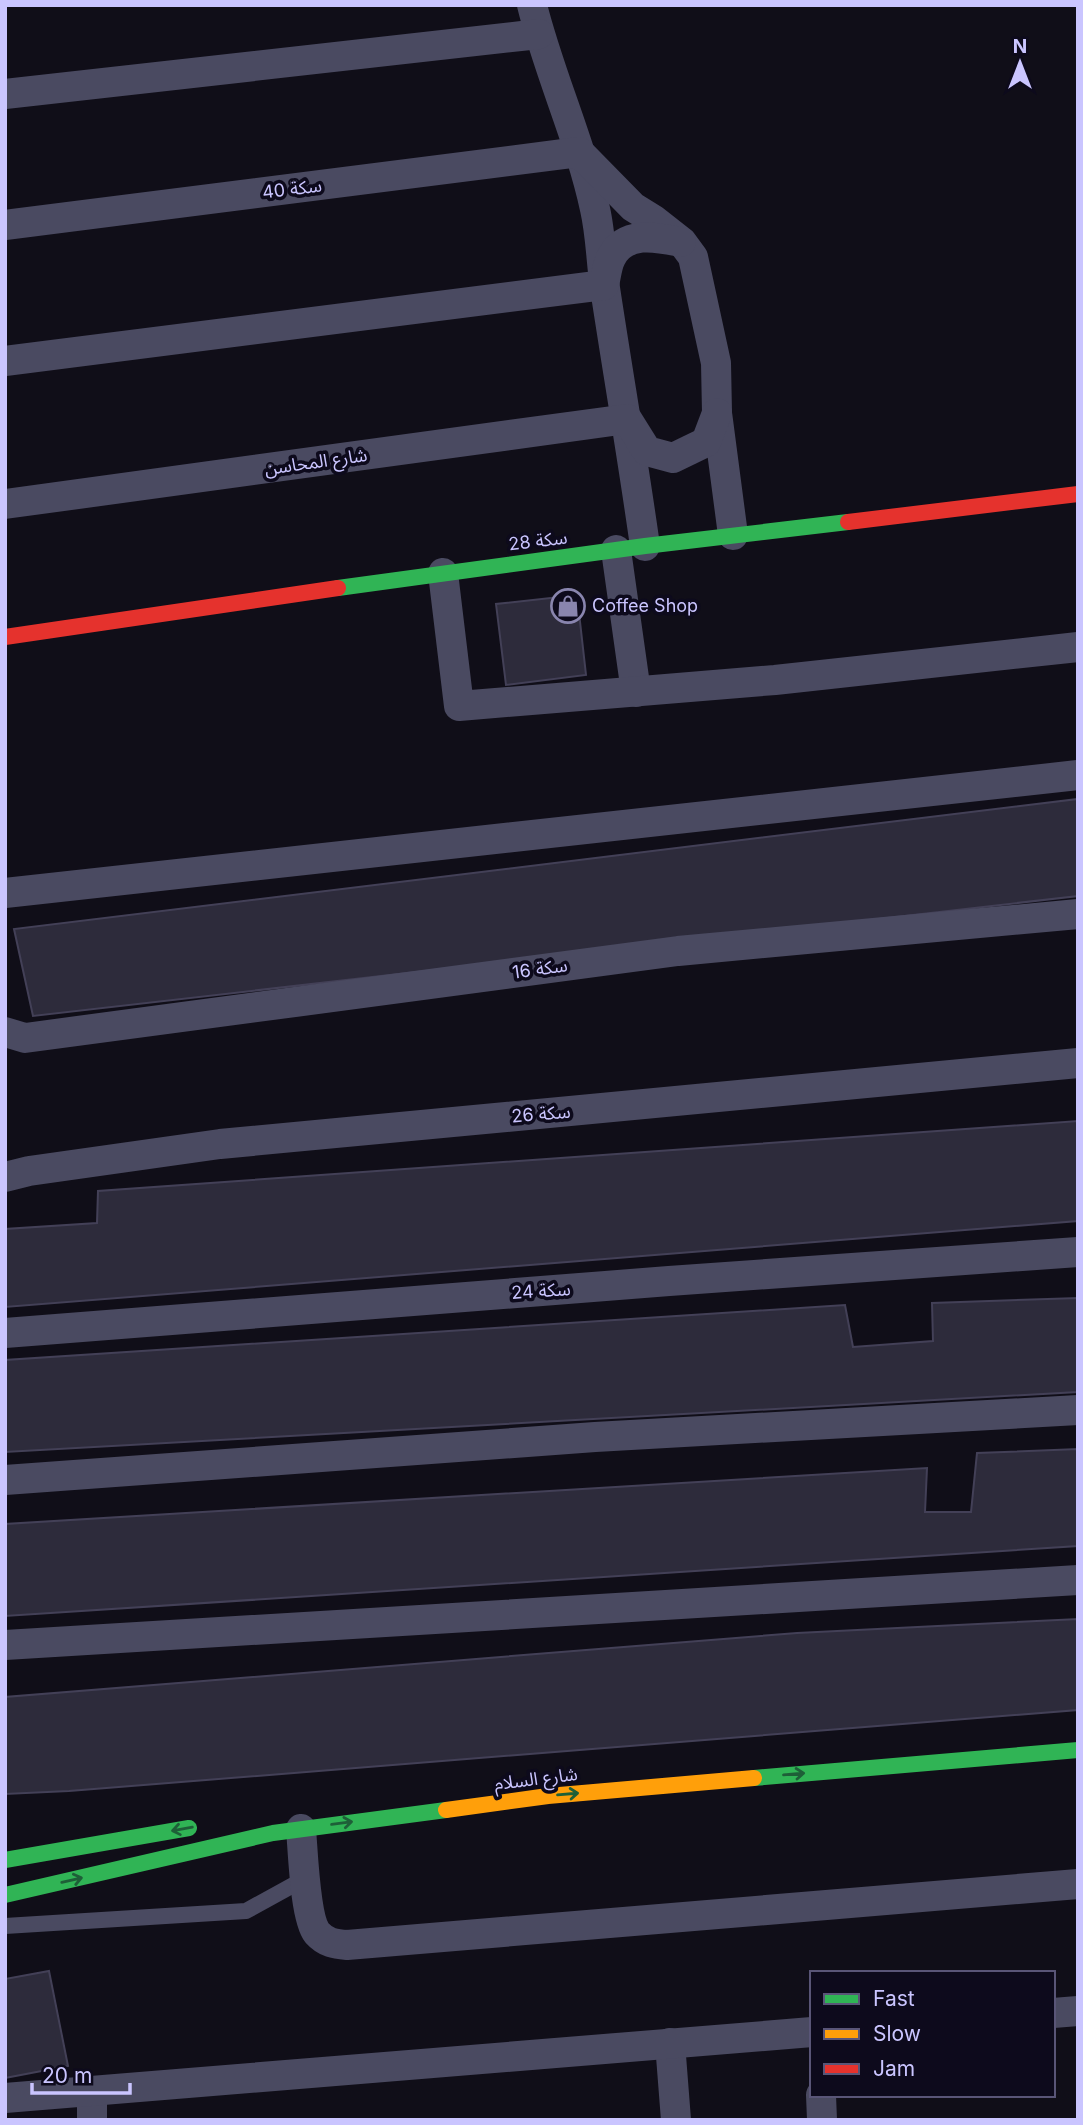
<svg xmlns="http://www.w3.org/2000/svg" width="1083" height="2125" font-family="Inter,'Noto Sans Arabic',sans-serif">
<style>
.building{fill:#2d2b3b;stroke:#434057;stroke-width:2}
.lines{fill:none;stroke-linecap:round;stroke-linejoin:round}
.lane{stroke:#4a4a61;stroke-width:16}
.street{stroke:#4a4a61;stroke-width:30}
.fast{stroke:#30b455;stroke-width:16}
.slow{stroke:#ff9f0a;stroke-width:16}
.jam{stroke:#e5322d;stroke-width:16}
.oneway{stroke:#1e5f38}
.labels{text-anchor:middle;stroke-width:7;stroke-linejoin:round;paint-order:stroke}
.street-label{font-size:18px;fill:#cac5ff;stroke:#0d0a1c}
.poi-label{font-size:18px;fill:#cac5ff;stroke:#0d0a1c;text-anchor:start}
</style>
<rect width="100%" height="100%" fill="#100e18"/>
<g class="building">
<path d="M 577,595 L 586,675 L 506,685 L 496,604 Z"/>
<path d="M 1078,799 L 1078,896 L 33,1016 L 14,929 Z"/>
<path d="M 1078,1121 L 1078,1221 L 5,1307 L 5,1229 L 97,1223 L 98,1191 Z"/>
<path d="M 1078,1298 L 1078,1392 L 5,1452 L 5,1360 L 845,1305 L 853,1347 L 933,1341 L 932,1303 Z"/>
<path d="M 1078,1449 L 1078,1546 L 5,1616 L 5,1524 L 927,1468 L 925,1512 L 971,1512 L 977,1453 Z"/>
<path d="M 1078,1619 L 1078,1710 L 69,1791 L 5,1794 L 5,1697 L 797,1633 Z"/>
<path d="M 49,1971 L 68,2066 L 5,2078 L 5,1979 Z"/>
</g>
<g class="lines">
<path class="lane" d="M 5,1926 L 246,1911 L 306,1878"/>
<g class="street">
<path d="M 532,5 C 549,74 580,139 595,209 C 601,235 601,262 605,288 C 618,374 633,460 645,546"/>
<path d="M 5,94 L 539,34"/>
<path d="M 5,225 L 579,152 L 633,207 L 654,220 L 682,242 L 693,257 L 716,363 L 717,413 L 733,535"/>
<path d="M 5,361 L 604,285 C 606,277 607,265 611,258 C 624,230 657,237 681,242"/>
<path d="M 5,504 L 627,419 L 647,451 L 673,458 L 706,442 L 717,413"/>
<path d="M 616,550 L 636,692"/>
<path d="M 443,573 L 459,706 L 775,680 L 1078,647"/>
<path d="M 5,893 L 1078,775"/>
<path d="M 5,1032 L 25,1038 L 678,951 L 1078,914"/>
<path d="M 5,1177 L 29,1171 L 220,1144 L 1078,1063"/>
<path d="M 5,1333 L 669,1281 L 1078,1252"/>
<path d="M 5,1480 L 595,1437 L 1078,1410"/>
<path d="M 5,1645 L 1078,1580"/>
<path d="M 301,1829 C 303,1851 305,1918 317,1933 C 326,1943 335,1944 347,1945 L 1078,1884"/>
<path d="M 1053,2013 L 1078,2011"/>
<path d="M 670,2043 L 676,2120"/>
<path d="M 92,2091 L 92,2120"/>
<path d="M 821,2095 L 822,2120"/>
<path d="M 5,2098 L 812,2032"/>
</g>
<g class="fast">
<path d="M 338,588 L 645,546 L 848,522"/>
<path d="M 754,1778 L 1078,1750"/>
<path d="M 5,1860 L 189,1828"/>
<path d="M 5,1895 L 273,1833 L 446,1810"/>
</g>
<path class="slow" d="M 446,1810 L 548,1796 L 754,1778"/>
<g class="jam">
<path d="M 848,522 L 1078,494"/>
<path d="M 5,637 L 338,588"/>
</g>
</g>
<defs><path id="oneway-shaft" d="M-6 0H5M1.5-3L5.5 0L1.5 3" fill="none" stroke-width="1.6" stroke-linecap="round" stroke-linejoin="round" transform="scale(1.75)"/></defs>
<g class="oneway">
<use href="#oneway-shaft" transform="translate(794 1774) rotate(-5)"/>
<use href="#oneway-shaft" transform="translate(568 1794) rotate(-5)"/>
<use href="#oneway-shaft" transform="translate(342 1823) rotate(-8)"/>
<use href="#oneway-shaft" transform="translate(182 1829) rotate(170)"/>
<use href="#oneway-shaft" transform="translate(72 1880) rotate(-13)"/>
</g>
<defs>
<g id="shop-ring" transform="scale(1.75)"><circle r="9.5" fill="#0d0a1c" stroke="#8985ae" stroke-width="1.5"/><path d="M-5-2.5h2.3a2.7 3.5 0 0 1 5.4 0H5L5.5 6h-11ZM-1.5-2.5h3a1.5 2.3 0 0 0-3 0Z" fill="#8985ae"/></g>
</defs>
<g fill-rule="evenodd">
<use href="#shop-ring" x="568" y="606"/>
</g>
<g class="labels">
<g class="street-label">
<text transform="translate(292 189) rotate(-7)" y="6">سكة 40</text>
<text transform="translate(316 462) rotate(-8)" y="6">شارع المحاسن</text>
<text transform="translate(538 541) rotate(-7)" y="6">سكة 28</text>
<text transform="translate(540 969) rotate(-8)" y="6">سكة 16</text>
<text transform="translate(541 1114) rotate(-5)" y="6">سكة 26</text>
<text transform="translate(541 1291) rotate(-4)" y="6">سكة 24</text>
<text transform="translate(536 1779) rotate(-7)" y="6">شارع السلام</text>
</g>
<g class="poi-label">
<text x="592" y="612">Coffee Shop</text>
</g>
</g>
<rect width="1083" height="2125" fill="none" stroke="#cac5ff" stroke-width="14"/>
<rect x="810" y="1971" width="245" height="126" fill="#0d0a1c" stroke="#595577" stroke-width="2"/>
<rect x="824" y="1994" width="35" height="10" fill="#30b455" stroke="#595577" stroke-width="2"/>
<text x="873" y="2006" font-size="21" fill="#cac5ff">Fast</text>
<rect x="824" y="2029" width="35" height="10" fill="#ff9f0a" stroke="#595577" stroke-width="2"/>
<text x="873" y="2041" font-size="21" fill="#cac5ff">Slow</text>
<rect x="824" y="2064" width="35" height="10" fill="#e5322d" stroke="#595577" stroke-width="2"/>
<text x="873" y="2076" font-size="21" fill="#cac5ff">Jam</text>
<g transform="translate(1020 63)" stroke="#0d0a1c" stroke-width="5" paint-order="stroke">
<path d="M0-5L12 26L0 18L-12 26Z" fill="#cac5ff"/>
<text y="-10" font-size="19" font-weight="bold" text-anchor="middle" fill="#cac5ff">N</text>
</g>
<path d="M32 2083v10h98v-10" fill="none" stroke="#cac5ff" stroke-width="3.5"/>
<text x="42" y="2083" font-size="21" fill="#cac5ff" stroke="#0d0a1c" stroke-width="5" paint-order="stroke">20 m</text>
</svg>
